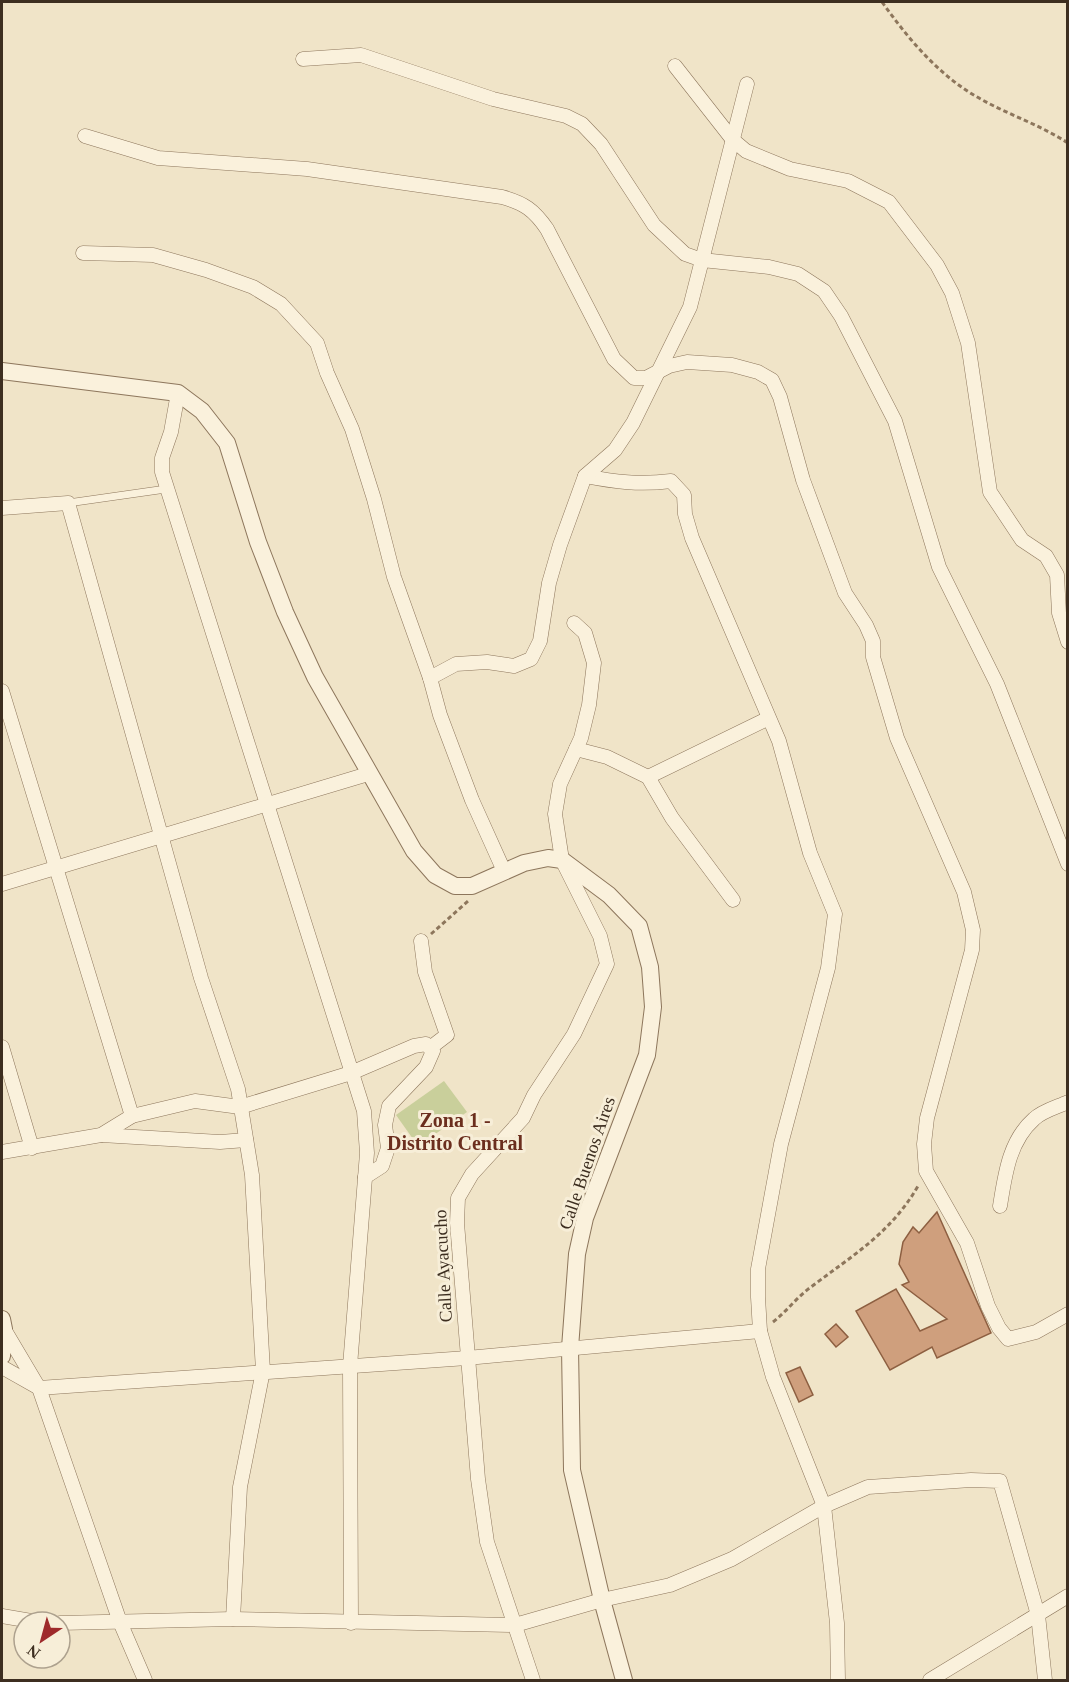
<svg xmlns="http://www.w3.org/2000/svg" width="1069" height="1682" font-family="Georgia,serif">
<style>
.green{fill:#c9cf9b}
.building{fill:#cf9f7d;stroke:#8d5f41;stroke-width:1.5}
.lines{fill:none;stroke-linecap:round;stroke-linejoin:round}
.service-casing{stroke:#8d765c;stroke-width:8}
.minor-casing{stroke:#8d765c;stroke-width:15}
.tertiary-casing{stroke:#8d765c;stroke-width:18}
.path{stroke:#8d765c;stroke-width:3;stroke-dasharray:4.5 3;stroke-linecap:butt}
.service{stroke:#faf1dc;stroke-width:7}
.minor{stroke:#faf1dc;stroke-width:14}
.tertiary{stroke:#faf1dc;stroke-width:16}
.labels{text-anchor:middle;stroke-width:6;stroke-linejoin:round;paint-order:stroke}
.street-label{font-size:18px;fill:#3d2e20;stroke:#f7eed8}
.neighbourhood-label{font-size:20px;font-weight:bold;fill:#6b2e1e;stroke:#f7eed8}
</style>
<rect width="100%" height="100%" fill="#f0e4c8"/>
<path class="green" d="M 444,1081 L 467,1112 L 418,1146 L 396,1115 Z"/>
<g class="building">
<path d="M 937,1212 L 991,1333 L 937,1358 L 932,1347 L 890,1370 L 856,1311 L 896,1289 L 920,1331 L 947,1319 L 902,1285 L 909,1282 L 899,1264 L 903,1242 L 913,1227 L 919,1233 Z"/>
<path d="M 836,1324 L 848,1337 L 836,1347 L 825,1334 Z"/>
<path d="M 800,1367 L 813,1395 L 799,1402 L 786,1373 Z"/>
</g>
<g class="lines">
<g class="service-casing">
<path id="service" d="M 68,503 L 166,489"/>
</g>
<g class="minor-casing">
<g id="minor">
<path d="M 303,59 L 361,55 L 493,99 L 566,116 L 582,124 L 601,144 L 654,225 L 685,254 L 702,260 L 769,267 L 798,274 L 824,291 L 841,316 L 895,421 L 939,567 L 997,684 L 1068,864"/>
<path d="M 675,66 L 733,140 L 746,151 L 790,169 L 848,181 L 889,202 L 937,265 L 952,293 L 968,343 L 990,492 L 1022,540 L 1046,556 L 1057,575 L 1059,613 L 1068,642"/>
<path d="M 85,136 L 158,158 L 307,169 L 502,197 C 524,203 534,210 547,229 L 614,359 L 634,378 L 646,378 L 669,366 L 687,362 L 732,365 L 758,372 L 772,380 L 780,397 L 803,480 L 845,593 L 866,625 L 873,641 L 873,657 L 897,738 L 964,892 L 973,930 L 972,950 L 927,1118 L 924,1144 L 926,1171 L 967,1243 L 988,1306 L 999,1328 L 1008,1339 L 1036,1332 L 1068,1314"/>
<path d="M 83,253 L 153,255 L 206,270 L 253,287 L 281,304 L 317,343 L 327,373 L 352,429 L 374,499 L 394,577 L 430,678 L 440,715 L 472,800 L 504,871"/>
<path d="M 178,393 L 171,432 L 162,458 L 162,472 L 364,1111 L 367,1153 L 350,1366 L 351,1623"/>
<path d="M 585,476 C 615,482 640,485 671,481 L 684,495 L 685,514 L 692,538 L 779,741 L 810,853 L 835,914 L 828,968 L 781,1144 L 758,1269 L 758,1297 L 760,1331 L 773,1377 L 824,1506 L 837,1623 L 838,1680"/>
<path d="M 2,508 L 68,503 L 201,978 L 238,1089 L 252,1175 L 263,1371 L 240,1487 L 233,1619"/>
<path d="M 430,678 L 456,664 L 487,662 L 514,666 L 531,659 L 540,641 L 549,583 L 560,545 L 585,476 L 615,450 L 633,423 L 690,307 L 747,84"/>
<path d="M 2,691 L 132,1116"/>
<path d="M 576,749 L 607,757 L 648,777 L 672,818 L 733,900"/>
<path d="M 648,777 L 767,719"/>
<path d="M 2,884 L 368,774"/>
<path d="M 421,941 L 425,972 L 447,1035 L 430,1048"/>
<path d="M 2,1047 L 32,1148"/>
<path d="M 101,1135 L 220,1142 L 246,1140"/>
<path d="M 2,1152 L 101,1135 L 132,1116 L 195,1101 L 240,1107 L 351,1073 L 414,1046 L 426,1044 L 433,1051 L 426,1067 L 389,1106 L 385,1125 L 388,1148 L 382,1166 L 365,1177"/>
<path d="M 1000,1206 C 1005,1175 1009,1141 1034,1119 C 1042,1111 1057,1107 1068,1102"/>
<path d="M 4,1329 L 39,1388 L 120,1622 L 145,1680"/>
<path d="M 2,1367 L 39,1388 L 467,1358 L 760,1331"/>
<path d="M 2,1616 L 37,1622"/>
<path d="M 60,1623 L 233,1619 L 515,1625 L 602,1600 L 670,1585 L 732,1559 L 824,1506 L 868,1487 L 971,1480 L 1000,1481 L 1038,1615 L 1045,1680"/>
<path d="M 533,1680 L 487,1542 L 478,1479 L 457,1223 L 458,1198 L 472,1174 L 523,1118 L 534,1095 L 574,1034 L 607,964 L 600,936 L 562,860 L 555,814 L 560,784 L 581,738 L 589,705 L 594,663 L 585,633 L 574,623"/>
<path d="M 930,1680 L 1068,1596"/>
</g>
</g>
<g class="tertiary-casing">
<g id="tertiary">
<path d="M 2,371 L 178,393 L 202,411 L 227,443 L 258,542 L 285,612 L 315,677 L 414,851 L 435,875 L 455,886 L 472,886 L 524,863 L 548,858 L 562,860 L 609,895 L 639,926 L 650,967 L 653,1007 L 647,1055 L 585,1218 L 577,1254 L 570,1348 L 572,1470 L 602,1600 L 624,1680"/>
<path d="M 2,1319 L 4,1329 L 2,1356"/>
</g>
</g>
<g class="path">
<path d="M 882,2 C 907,37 935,71 972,94 C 1003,113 1037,123 1068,143"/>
<path d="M 431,934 L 468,901"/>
<path d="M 773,1322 C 787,1311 797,1297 811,1287 C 853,1255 891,1233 918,1186"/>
</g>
<use href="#service" class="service"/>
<use href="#minor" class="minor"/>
<use href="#tertiary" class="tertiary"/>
</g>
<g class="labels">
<g class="street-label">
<text transform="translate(587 1163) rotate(-71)" y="6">Calle Buenos Aires</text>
<text transform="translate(443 1266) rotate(-93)" y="6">Calle Ayacucho</text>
</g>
<g class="neighbourhood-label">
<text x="455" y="1127">Zona 1 -<tspan x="455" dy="23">Distrito Central</tspan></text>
</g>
</g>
<rect width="1069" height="1682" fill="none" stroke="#3d2e20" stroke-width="6"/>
<g transform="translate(42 1640) rotate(216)"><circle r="28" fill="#f7eed8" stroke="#ada18e" stroke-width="1.5"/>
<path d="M0-4.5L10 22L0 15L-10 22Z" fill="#9e2a2b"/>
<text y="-9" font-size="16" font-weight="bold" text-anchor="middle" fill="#3d2e20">N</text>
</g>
</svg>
